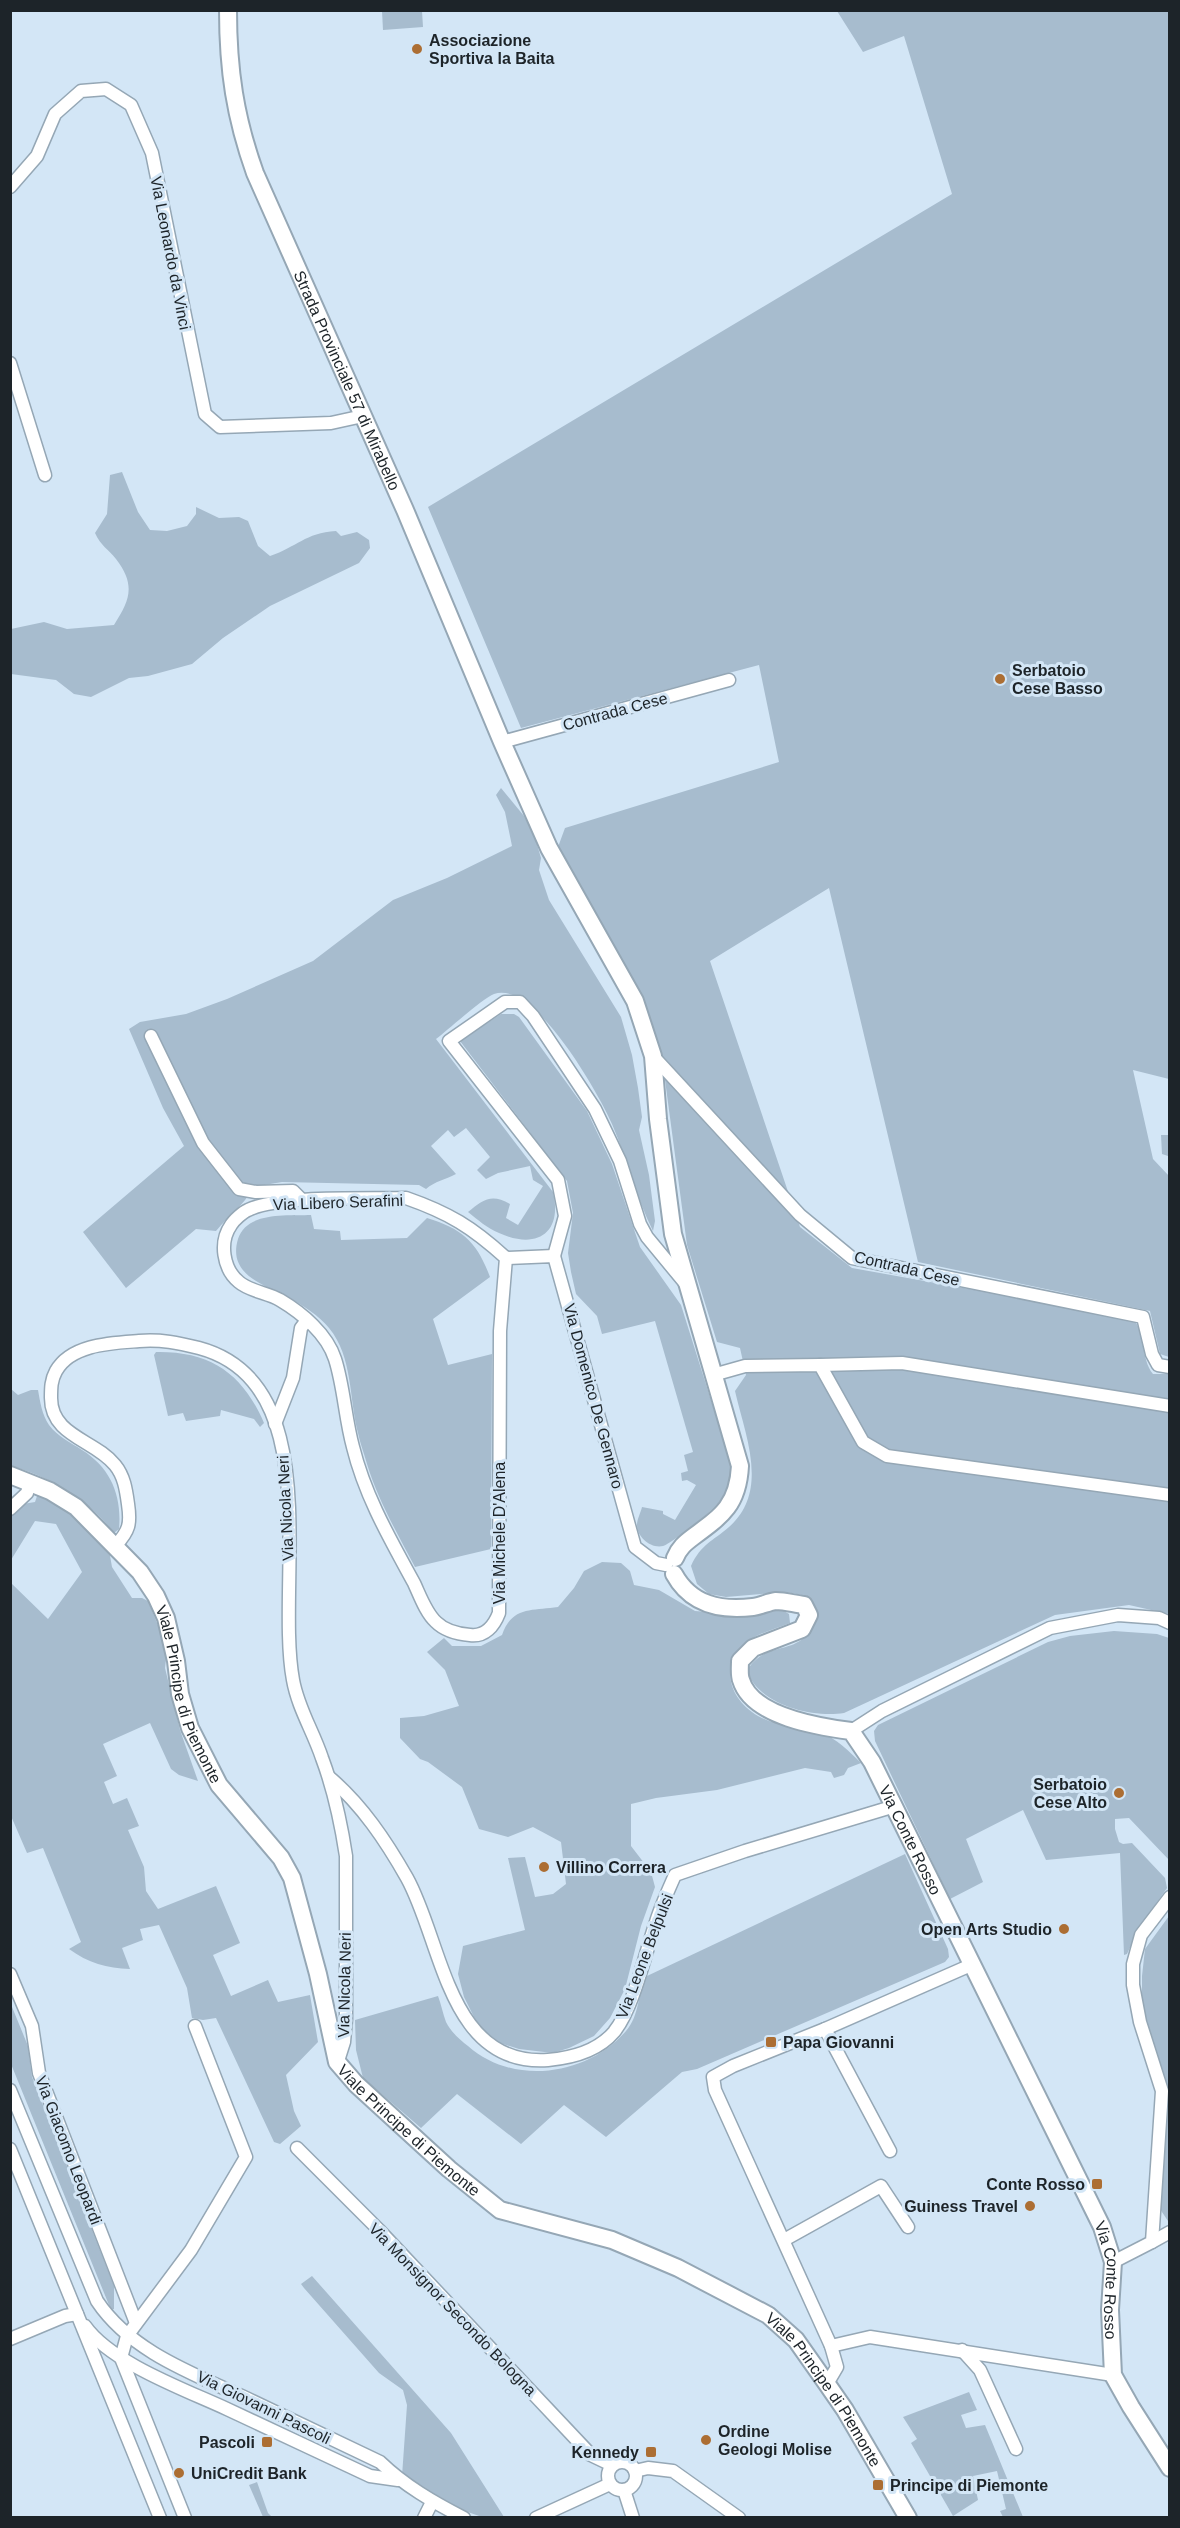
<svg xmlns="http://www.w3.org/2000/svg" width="1180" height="2528" font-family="Arial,sans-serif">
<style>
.green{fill:#a7bcce}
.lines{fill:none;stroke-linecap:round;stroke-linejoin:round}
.street-casing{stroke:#95a7b5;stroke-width:15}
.secondary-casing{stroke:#95a7b5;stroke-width:20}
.street{stroke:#fff;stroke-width:12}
.secondary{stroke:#fff;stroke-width:16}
.poi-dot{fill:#ac6e33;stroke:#d3e6f6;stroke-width:2}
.labels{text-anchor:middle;stroke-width:6;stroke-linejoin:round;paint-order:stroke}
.poi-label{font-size:16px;font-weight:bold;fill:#1d2429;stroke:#d3e6f6;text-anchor:start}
.street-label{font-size:16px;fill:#1d2429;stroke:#d3e6f6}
</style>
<rect width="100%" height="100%" fill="#d3e6f6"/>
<g class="green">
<path d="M 382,11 L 422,11 L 423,27 L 383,30 Z"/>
<path d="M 837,11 L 1169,11 L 1169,1079 L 1133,1070 L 1153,1159 L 1169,1176 L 1169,1357 L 1160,1354 L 1150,1311 L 918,1262 L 829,888 L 710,961 L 800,1227 L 852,1268 L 1132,1318 C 1147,1333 1140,1358 1153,1374 L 1169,1374 L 1169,1614 L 1129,1605 L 1055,1615 L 844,1713 C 812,1718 759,1705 747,1671 C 766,1635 810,1663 816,1609 L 807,1596 L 786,1592 L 726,1597 L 709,1594 L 697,1584 L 691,1566 C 701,1544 713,1541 729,1527 C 770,1491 745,1435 735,1391 L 746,1375 L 740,1348 L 717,1342 L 687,1245 L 665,1080 L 640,991 L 558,847 L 565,828 L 779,762 L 759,665 L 521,728 L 428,507 L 952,194 L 904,36 L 863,52 Z"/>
<path d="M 122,472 L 138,512 L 150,530 L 167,531 L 187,526 L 196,514 L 196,507 L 219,518 L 239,517 L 248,521 L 258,546 L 270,556 C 297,547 305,533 336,531 L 341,536 L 357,532 L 369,540 L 370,548 L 359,563 L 270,606 L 223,638 L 192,664 L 148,676 L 129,678 L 91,697 L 74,694 L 56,680 L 11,674 L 11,629 L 44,622 L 67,629 L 114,625 C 130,600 136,585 116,559 C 108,549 101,546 95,533 L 107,514 L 110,475 Z"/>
<path d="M 501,788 L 524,816 L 534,834 L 541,858 L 539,870 L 549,900 L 621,1017 L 632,1055 L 638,1088 L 642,1117 L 639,1130 L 649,1175 L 655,1221 L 653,1231 C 636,1197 627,1159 612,1124 C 599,1094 534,979 494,994 C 483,998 448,1030 436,1039 L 553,1192 C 563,1234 536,1250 499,1233 C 487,1228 478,1220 468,1212 C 483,1200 491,1193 510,1204 L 506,1218 L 518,1225 L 543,1186 L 533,1180 L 530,1166 L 498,1173 L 486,1179 L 477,1170 L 490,1157 L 466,1128 L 454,1137 L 448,1130 L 431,1146 L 456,1174 C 445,1180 435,1181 426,1189 L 419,1185 L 282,1182 L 253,1187 C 245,1205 229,1215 216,1231 L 196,1229 L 126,1288 L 83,1232 L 184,1146 L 163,1108 L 129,1029 L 140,1022 L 186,1014 L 227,999 L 313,961 L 393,900 L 447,878 L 512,846 L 505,812 L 496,795 Z"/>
<path d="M 501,1014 L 514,1014 L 519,1017 L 587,1111 L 612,1164 L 640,1247 L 681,1305 L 732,1467 C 730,1480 727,1492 719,1502 C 714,1510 671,1544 663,1546 C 651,1549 637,1537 637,1525 C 637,1519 641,1512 642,1507 L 663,1511 L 663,1514 L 675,1520 L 696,1485 L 687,1480 L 682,1481 L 681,1473 L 688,1471 L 684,1455 L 693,1452 L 655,1321 L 602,1334 L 597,1316 L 576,1294 L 571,1272 L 568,1253 L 573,1213 L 567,1181 L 460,1041 Z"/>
<path d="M 1161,1135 L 1169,1135 L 1168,1156 L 1162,1154 Z"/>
<path d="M 311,1215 L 314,1229 L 340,1231 L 341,1240 L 407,1238 L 427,1218 C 463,1229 477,1242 490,1277 L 433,1319 L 448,1365 L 492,1354 L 491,1549 L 415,1567 C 397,1533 378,1500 367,1464 C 364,1453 360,1443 358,1433 C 349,1399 353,1357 329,1328 C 319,1316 303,1305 289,1298 C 266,1285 227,1276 238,1239 C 247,1211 288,1216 311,1215 Z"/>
<path d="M 156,1352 C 211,1351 243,1374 264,1423 L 260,1427 L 254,1419 L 221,1410 L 220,1416 L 186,1421 L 183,1413 L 168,1416 L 154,1355 Z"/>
<path d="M 11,1389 L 18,1395 L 31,1390 L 38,1390 C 40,1401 42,1415 49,1425 C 58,1437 70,1442 82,1450 C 111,1468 122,1496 119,1529 L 114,1533 C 88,1499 51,1477 11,1466 Z"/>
<path d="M 38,1493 L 79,1515 L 109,1550 L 112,1567 L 132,1598 L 142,1598 L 148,1601 L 162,1635 L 167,1651 L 165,1668 L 180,1730 L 198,1781 L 179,1775 L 171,1769 L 150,1723 L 103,1744 L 117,1776 L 104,1782 L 113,1804 L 127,1798 L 139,1826 L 128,1830 L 144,1867 L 146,1891 L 158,1909 L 216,1886 L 240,1943 L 213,1955 L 231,1996 L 268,1980 L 278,2002 L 310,1995 L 318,2042 L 286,2075 L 294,2111 L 301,2126 L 280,2144 L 274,2142 L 216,2018 L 203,2020 L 192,2018 L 187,1988 L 159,1925 L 140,1929 L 143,1940 L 122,1948 L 130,1969 C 107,1968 88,1963 69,1949 L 81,1942 L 43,1848 L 27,1853 L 11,1816 L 10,1582 L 48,1619 L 82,1572 L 56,1524 L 35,1521 L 11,1560 L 11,1514 L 23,1504 L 35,1502 Z"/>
<path d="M 602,1562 L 621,1563 L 630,1571 L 634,1585 L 659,1590 L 695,1611 L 746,1615 L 782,1610 L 789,1614 L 790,1623 C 778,1628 762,1632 751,1639 C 719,1661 726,1697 758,1716 C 777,1727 801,1726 821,1733 C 836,1738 850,1752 861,1763 L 848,1768 L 844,1775 L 834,1778 L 831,1772 L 805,1768 L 717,1790 L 656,1798 L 631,1804 L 631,1846 L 651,1872 L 655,1887 L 641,1926 L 625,1989 L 610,2018 L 594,2036 L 569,2048 L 553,2053 L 519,2049 L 497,2042 L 478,2025 L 464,1997 L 458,1974 L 463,1946 L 525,1930 L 508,1858 L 525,1857 L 535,1897 L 553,1894 L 566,1884 L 561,1842 L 533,1827 L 508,1837 L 479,1829 L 462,1787 L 428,1762 L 420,1759 L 400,1738 L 400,1718 L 424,1716 L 459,1706 L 445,1670 L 427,1652 L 444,1638 L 452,1646 L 481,1646 L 502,1635 C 512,1606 532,1611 558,1607 L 574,1588 L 584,1571 Z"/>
<path d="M 1114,1631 L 1157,1634 L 1169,1638 L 1169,1860 L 1129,1818 L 1115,1819 L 1115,1829 L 1119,1842 L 1123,1844 L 1132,1843 L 1165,1878 L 1167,1888 L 1139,1928 L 1127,1954 L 1124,1955 L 1120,1853 L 1046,1860 L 1023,1810 L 966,1839 L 983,1882 L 950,1899 L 875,1741 L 874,1731 L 878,1725 L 1048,1642 L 1070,1636 Z"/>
<path d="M 905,1854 L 948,1949 L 949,1957 L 945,1962 L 697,2069 L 682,2072 L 606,2137 L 564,2105 L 521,2144 L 457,2094 L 421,2128 L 363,2078 L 356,2050 L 355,2020 L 438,1996 C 441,2004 443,2014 446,2022 C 451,2032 460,2040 468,2046 C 513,2086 587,2076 626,2031 C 640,2015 637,1994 647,1976 Z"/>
<path d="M 1169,1916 L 1170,2220 L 1168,2221 L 1160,2209 L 1167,2092 L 1142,2003 L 1142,1976 L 1145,1949 Z"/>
<path d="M 10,2002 L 28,2046 L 32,2077 L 114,2286 L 114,2309 L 111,2310 L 11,2064 Z"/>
<path d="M 312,2276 L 451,2433 L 504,2517 L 482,2517 L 465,2511 L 402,2476 L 407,2405 L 403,2390 L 379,2373 L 304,2288 L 301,2284 Z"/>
<path d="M 969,2392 L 977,2410 L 961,2415 L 966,2428 L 985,2425 L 1023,2517 L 1003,2517 L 1000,2511 L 1006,2509 L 997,2471 L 973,2476 L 978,2500 L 953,2516 L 911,2443 L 917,2439 L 903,2417 Z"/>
<path d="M 257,2482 L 268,2513 L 272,2517 L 263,2517 L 249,2485 Z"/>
</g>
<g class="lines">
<g class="street-casing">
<g id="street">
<path d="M 10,187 L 37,156 L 55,114 L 81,91 L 106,89 L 131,105 L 152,153 L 205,414 L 220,427 L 331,423 L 363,416"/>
<path d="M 10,363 L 45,475"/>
<path d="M 502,742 L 729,680"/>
<path d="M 151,1036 L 203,1143 L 239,1189 L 256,1192 L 293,1191 L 303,1201"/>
<path d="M 653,1056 L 800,1215 L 852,1258 L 1143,1317 L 1152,1354 L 1158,1365 L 1170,1367"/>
<path d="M 406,1198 C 449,1213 472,1227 506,1258 L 500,1331 L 499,1613 C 494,1626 485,1637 470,1635 C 458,1634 445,1631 436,1622 C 426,1613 420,1596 414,1583 C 390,1539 365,1496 353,1447 C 345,1418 344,1387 335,1359 C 327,1334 302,1313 280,1300 C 268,1293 249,1291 239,1282 C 223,1269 219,1242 231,1225 C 234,1220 243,1212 248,1210 C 279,1195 368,1199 406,1198 Z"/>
<path d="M 554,1256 L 565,1216 L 558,1180 L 449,1041 L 505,1002 L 520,1002 L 533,1016 L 595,1109 L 620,1161 L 640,1224 L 647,1237 L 685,1283"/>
<path d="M 506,1258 L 554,1256 L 635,1547 L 656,1563 L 666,1565"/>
<path d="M 820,1365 L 902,1363 L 1170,1406"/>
<path d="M 713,1375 L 745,1366 L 820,1365 L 863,1442 L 887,1456 L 1170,1495"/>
<path d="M 275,1424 L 293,1378 L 301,1328 L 307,1320"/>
<path d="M 10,1509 L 27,1493 L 30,1482"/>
<path d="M 116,1545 C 129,1531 131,1524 128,1504 C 126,1489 124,1476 115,1465 C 95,1440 51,1436 51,1398 C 51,1388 51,1380 56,1371 C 71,1344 112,1343 139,1341 C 160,1339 179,1343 199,1348 C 329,1383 275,1583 293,1680 C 298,1708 313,1731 322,1758 C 334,1790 341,1823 346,1856 L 346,2019 L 344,2042 L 338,2061"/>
<path d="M 851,1731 L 882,1711 L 1050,1628 L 1118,1615 L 1159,1618 L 1170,1623"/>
<path d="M 329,1777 C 362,1805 386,1841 407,1878 C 443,1943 448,2067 548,2060 C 571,2058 598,2051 614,2032 C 634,2007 645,1953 656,1922 C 661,1906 668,1891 675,1875 L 745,1851 L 895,1806"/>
<path d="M 10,1974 L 32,2026 L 39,2073 L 136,2323"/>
<path d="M 825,2029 L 890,2151"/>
<path d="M 10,2090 L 97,2301 C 131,2352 194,2374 248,2399 C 292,2420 336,2441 380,2462 C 405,2486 433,2502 464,2518"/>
<path d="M 297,2148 L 379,2230 L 591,2455 L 612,2465"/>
<path d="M 10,2149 L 160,2518"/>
<path d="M 784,2240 L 881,2186 L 908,2227"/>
<path d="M 1152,2242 L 1170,2232"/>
<path d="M 1113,2262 L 1152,2242 L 1162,2091 L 1140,2022 L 1133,1985 L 1133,1964 L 1141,1935 L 1170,1897"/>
<path d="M 85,2326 C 111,2363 186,2390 227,2409 C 275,2431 322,2454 370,2476 L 398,2480"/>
<path d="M 10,2339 L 65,2316 L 77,2314"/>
<path d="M 831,2346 L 870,2337 L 1113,2375"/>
<path d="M 962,2350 L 980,2370 L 1016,2449"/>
<path d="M 827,2384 L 837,2367 L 831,2346 L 715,2090 L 713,2077 L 733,2066 L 825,2029 L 971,1965"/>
<circle cx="622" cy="2476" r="14"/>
<path d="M 635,2471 L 648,2468 L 673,2471 L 739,2518"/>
<path d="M 624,2490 L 633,2518"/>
<path d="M 185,2518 L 121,2358 L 127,2336 L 191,2250 L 246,2157 L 195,2026"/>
<path d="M 424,2518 L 432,2502"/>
<path d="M 536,2518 L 610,2484"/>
</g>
</g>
<g class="secondary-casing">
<g id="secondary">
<path id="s1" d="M 228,10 C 228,70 235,117 255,173 L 405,510 L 502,742 L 549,848 L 635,1001 L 653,1056 L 658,1119 L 673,1234 L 740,1466 C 738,1504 723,1515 693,1537 C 685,1543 679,1548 675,1558"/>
<path id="s2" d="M 10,1475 L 50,1491 L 76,1507 L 140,1572 L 156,1596 L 166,1618 L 176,1661 L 180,1694 L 190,1728 L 219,1785 L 281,1858 L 292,1878 L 318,1974 L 337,2062 L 356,2084 L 449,2169 L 500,2210 L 612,2240 L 678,2268 L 768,2315 L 796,2340 L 827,2384 L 845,2410 L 908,2518"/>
<path id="s3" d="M 674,1574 C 691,1605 720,1611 753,1607 C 761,1606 768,1602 776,1601 C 785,1601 795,1604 804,1605 L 809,1615 L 802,1629 L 753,1648 L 740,1661 C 740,1667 739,1675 741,1680 C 752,1717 820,1727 851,1731 L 872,1762 L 1102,2227 L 1113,2262 L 1110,2310 L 1113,2375 L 1131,2407 L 1170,2468"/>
</g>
</g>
<use href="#street" class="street"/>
<use href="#secondary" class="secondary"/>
</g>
<g class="poi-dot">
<circle cx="417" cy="49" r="6"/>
<circle cx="1000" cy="679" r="6"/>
<circle cx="1119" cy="1793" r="6"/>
<circle cx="544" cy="1867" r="6"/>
<circle cx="1064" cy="1929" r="6"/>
<rect x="765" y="2036" width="12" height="12" rx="3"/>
<rect x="1091" y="2178" width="12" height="12" rx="3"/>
<circle cx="1030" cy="2206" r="6"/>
<circle cx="706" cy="2440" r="6"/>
<rect x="261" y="2436" width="12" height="12" rx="3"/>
<rect x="645" y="2446" width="12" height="12" rx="3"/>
<circle cx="179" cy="2473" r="6"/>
<rect x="872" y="2479" width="12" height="12" rx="3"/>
</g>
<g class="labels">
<g class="poi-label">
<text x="429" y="46">Associazione<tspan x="429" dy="18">Sportiva la Baita</tspan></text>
<text x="1012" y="676">Serbatoio<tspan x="1012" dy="18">Cese Basso</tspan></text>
<text x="1107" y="1790" text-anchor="end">Serbatoio<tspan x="1107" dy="18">Cese Alto</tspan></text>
<text x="556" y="1873">Villino Correra</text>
<text x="1052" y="1935" text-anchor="end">Open Arts Studio</text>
<text x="783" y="2048">Papa Giovanni</text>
<text x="1085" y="2190" text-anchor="end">Conte Rosso</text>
<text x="1018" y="2212" text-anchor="end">Guiness Travel</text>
<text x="718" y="2437">Ordine<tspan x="718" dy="18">Geologi Molise</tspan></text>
<text x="255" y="2448" text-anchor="end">Pascoli</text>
<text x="639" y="2458" text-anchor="end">Kennedy</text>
<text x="191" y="2479">UniCredit Bank</text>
<text x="890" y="2491">Principe di Piemonte</text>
</g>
<g class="street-label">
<text transform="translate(171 253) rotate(79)" y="6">Via Leonardo da Vinci</text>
<text dy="6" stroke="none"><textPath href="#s1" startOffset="393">Strada Provinciale 57 di Mirabello</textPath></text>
<text transform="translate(615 711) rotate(-15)" y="6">Contrada Cese</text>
<text transform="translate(338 1202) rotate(-2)" y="6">Via Libero Serafini</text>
<text transform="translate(907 1268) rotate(13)" y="6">Contrada Cese</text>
<text transform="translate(594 1396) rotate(75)" y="6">Via Domenico De Gennaro</text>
<text transform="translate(285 1508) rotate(-93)" y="6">Via Nicola Neri</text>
<text transform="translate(499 1533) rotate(-90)" y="6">Via Michele D'Alena</text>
<text dy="6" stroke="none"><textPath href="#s2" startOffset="298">Viale Principe di Piemonte</textPath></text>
<text dy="6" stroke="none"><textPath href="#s3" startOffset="512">Via Conte Rosso</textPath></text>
<text transform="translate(644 1956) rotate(-69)" y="6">Via Leone Belpulsi</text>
<text transform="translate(344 1985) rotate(-89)" y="6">Via Nicola Neri</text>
<text dy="6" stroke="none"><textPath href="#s2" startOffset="802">Viale Principe di Piemonte</textPath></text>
<text transform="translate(69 2150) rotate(69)" y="6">Via Giacomo Leopardi</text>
<text dy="6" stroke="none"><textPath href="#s3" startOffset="998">Via Conte Rosso</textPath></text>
<text transform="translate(453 2309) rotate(46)" y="6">Via Monsignor Secondo Bologna</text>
<text dy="6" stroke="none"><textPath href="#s2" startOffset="1306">Viale Principe di Piemonte</textPath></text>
<text transform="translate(264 2407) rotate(26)" y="6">Via Giovanni Pascoli</text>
</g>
</g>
<rect width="1180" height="2528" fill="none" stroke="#1d2429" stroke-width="24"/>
</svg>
